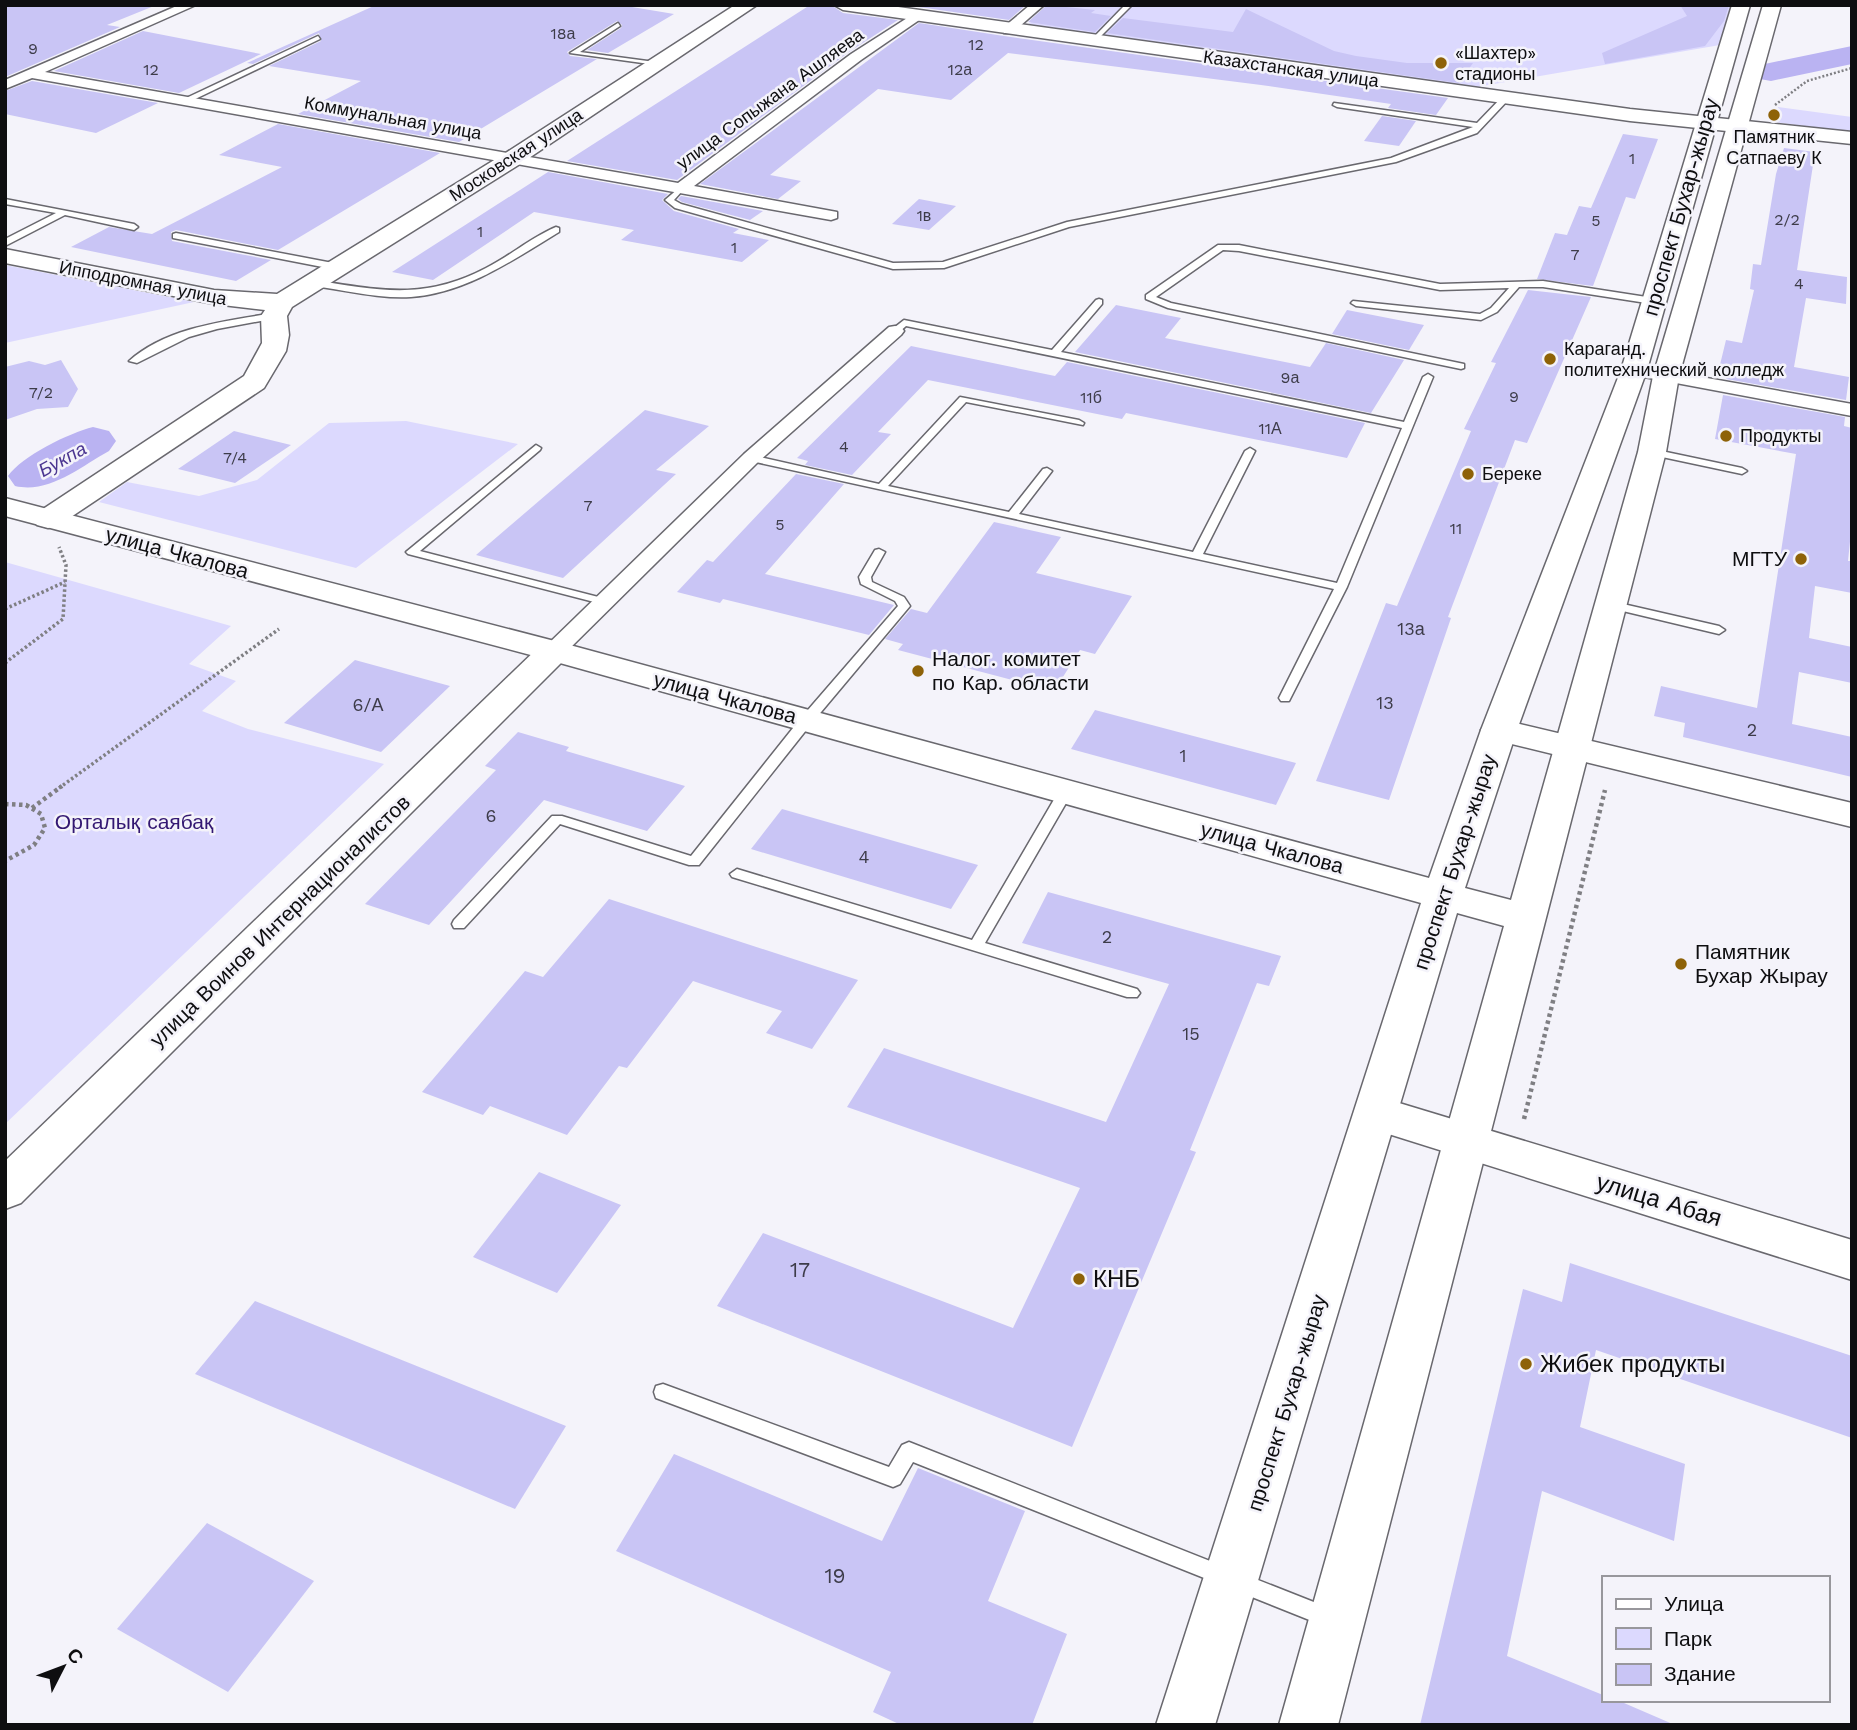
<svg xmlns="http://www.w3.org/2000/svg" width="1857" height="1730" font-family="'Work Sans',sans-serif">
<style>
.green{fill:#dcd9fe}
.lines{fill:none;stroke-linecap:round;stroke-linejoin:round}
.river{fill:#bab3f2;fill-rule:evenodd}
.building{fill:#c9c5f5}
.lane-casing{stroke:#69686e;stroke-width:3}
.street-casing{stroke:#69686e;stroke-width:3}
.secondary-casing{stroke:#69686e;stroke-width:3}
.primary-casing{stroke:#69686e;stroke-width:3}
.path-far2{stroke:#7f7f83;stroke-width:2.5;stroke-dasharray:2 2;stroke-linecap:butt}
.path-far1{stroke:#7f7f83;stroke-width:3.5;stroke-dasharray:2.5 2.5;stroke-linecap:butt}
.path{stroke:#7f7f83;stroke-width:4.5;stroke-dasharray:3.5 3.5;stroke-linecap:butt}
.lane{fill:#fff;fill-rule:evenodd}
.street{fill:#fff;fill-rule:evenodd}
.secondary{fill:#fff;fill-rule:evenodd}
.primary{fill:#fff;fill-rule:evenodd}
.poi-dot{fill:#8e6208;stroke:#f4f3fa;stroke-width:2.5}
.labels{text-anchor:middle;stroke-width:5;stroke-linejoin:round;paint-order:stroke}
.far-number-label{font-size:16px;fill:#3d3c49}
.far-poi-label{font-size:18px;fill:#0e0e10;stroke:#f4f3fa;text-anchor:start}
.far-street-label{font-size:18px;fill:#0e0e10;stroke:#f4f3fa}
.number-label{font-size:18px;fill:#3d3c49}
.far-water-label{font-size:19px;font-style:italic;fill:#4c3791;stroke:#f4f3fa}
.street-label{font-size:21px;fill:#0e0e10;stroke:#f4f3fa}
.poi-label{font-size:21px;fill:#0e0e10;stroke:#f4f3fa;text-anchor:start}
.park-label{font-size:21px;fill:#331872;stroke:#f4f3fa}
.near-number-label{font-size:21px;fill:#3d3c49}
.near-street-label{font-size:24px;fill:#0e0e10;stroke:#f4f3fa}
.near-poi-label{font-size:24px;fill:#0e0e10;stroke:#f4f3fa;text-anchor:start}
</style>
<rect width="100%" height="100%" fill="#f4f3fa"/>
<g class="green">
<path d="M 1052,5 L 1731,5 L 1720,45 L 1465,89 L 1024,28 Z"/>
<path d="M 1778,107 L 1852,117 L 1852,132 L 1774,122 Z"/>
<path d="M 5,265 L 194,302 L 5,343 Z"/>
<path d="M 406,421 L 518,444 L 356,568 L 99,502 L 127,482 L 199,496 L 257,480 L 329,423 Z"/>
<path d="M 5,562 L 231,626 L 189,664 L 236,681 L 202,711 L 248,729 L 384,764 L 5,1124 Z"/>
</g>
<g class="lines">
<g class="river">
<path d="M 1852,46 L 1852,64 L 1771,81 L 1760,79 L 1755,72 L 1760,65 Z"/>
<path d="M 93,427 L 109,431 L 116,441 L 109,451 C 80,467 49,494 15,486 L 8,476 C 22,456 69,433 93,427 Z"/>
</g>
</g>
<g class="building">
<path d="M 5,5 L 154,5 L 154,6 L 107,25 L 120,27 L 5,77 Z"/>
<path d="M 376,5 L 620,5 L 674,14 L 608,53 L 587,50 L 621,28 L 622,25 L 617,21 L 567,52 L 570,56 L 597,59 L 459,142 L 298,114 L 361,81 L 269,66 L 321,41 L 319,33 L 253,64 L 247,63 Z"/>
<path d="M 810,5 L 831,5 L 843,13 L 898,20 L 849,52 L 677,180 L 567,161 Z"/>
<path d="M 905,5 L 959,7 L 1026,5 L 1009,20 Z"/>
<path d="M 1047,5 L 1095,10 L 1091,13 L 1111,16 L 1095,32 L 1028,22 Z"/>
<path d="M 1680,5 L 1729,5 L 1724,21 L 1705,46 L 1605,64 L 1602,53 L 1687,16 Z"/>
<path d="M 1246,9 L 1334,51 L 1356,56 L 1407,63 L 1473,63 L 1459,83 L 1107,33 L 1123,18 L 1233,32 Z"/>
<path d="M 919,23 L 1004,36 L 1448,98 L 1436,115 L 1388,108 L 1391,104 L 1261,85 L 1008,53 L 951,100 L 878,89 L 770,175 L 801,181 L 778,199 L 700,184 Z"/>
<path d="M 143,31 L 261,54 L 179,93 L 54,71 Z"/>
<path d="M 32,81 L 158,103 L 96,133 L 5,114 L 5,91 Z"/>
<path d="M 1382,116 L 1416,121 L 1399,146 L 1364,141 Z"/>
<path d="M 278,124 L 440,153 L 278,250 L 176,230 L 171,232 L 172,241 L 271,260 L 236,281 L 71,247 L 109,227 L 152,234 L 282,167 L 219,155 Z"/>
<path d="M 1623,134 L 1658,139 L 1635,199 L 1626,197 L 1593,286 L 1537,279 L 1555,233 L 1567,235 L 1579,206 L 1591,208 Z"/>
<path d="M 1784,148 L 1815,152 L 1797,270 L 1847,277 L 1846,304 L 1806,298 L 1794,367 L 1849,377 L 1846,400 L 1726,379 L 1727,375 L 1718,373 L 1726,340 L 1742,343 L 1754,290 L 1750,289 L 1753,264 L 1761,265 L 1776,174 Z"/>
<path d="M 548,172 L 668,194 L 662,200 L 674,211 L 739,229 L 733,233 L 769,240 L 742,262 L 621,240 L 634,230 L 534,212 L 433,280 L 392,272 Z"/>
<path d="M 681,196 L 763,211 L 750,220 L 682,202 L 678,199 Z"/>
<path d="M 919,199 L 956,206 L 929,230 L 892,224 Z"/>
<path d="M 1528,290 L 1591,297 L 1527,443 L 1515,440 L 1448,617 L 1451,618 L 1389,800 L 1316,781 L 1386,603 L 1397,606 L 1471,431 L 1464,429 L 1496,363 L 1491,362 Z"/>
<path d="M 1116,305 L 1181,318 L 1165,338 L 1310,367 L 1326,343 L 1404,360 L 1371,413 L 1075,352 Z"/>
<path d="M 1347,310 L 1424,325 L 1409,350 L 1332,334 Z"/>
<path d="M 911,346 L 1055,376 L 1067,362 L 1365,423 L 1347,458 L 1126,413 L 1122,419 L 928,380 L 878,432 L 891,434 L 852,475 L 805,465 L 808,461 L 797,458 Z"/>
<path d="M 61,360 L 78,389 L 68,407 L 37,409 L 5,420 L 5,367 L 29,361 L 45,365 Z"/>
<path d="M 1723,395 L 1845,417 L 1844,426 L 1852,428 L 1852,522 L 1848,561 L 1852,561 L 1852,593 L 1815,586 L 1809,638 L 1852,647 L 1852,683 L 1799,672 L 1792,724 L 1852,737 L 1852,777 L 1683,737 L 1685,723 L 1654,716 L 1661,686 L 1757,708 L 1796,454 L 1715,439 Z"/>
<path d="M 645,410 L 709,426 L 656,470 L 676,474 L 563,578 L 476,555 Z"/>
<path d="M 234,431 L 291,445 L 235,483 L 178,469 Z"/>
<path d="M 796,474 L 844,484 L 765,574 L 894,605 L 869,635 L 723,599 L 720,603 L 677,592 L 707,560 L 713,562 Z"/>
<path d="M 994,522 L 1061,537 L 1036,573 L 1132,596 L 1095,654 L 1080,650 L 1054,691 L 898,650 L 903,644 L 885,639 L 911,609 L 927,613 Z"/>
<path d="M 355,660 L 450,686 L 381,752 L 284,723 Z"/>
<path d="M 1095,710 L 1296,763 L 1276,805 L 1071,749 Z"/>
<path d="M 518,732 L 569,747 L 566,751 L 685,786 L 647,831 L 544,800 L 429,925 L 365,904 L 496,770 L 485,766 Z"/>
<path d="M 782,809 L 978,865 L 951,909 L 751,849 Z"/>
<path d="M 1048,892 L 1281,956 L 1269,986 L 1257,983 L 1190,1150 L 1196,1152 L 1072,1447 L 717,1306 L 763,1233 L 1013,1328 L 1080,1188 L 847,1107 L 884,1048 L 1106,1122 L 1169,984 L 1022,943 Z"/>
<path d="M 609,899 L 858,980 L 812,1049 L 766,1033 L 782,1011 L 693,981 L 627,1068 L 619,1066 L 567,1135 L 490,1106 L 483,1115 L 422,1092 L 525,971 L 543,977 Z"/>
<path d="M 539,1172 L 621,1205 L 557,1293 L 473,1257 Z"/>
<path d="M 1570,1263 L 1852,1356 L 1852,1438 L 1596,1350 L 1580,1427 L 1685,1464 L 1674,1541 L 1542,1491 L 1507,1656 L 1603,1695 L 1603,1700 L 1617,1700 L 1675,1725 L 1420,1725 L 1523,1289 L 1562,1302 Z"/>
<path d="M 255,1301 L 566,1426 L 515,1509 L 195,1374 Z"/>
<path d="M 674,1454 L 882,1541 L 918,1468 L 1025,1511 L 988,1601 L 1067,1634 L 1032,1725 L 901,1725 L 873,1712 L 891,1672 L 616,1551 Z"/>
<path d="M 207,1523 L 314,1581 L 228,1692 L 117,1629 Z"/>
</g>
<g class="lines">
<g class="lane-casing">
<g id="lane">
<path d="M 1125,5 L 1132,5 L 1095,42 L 1091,42 L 1091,40 Z"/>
<path d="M 618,23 L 620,26 L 580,52 L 655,62 L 657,65 L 570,53 Z"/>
<path d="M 318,36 L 320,39 L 189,102 L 182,100 Z"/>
<path d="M 1503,96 L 1510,98 L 1477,133 L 1396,162 L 1069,227 L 944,268 L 893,269 L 675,208 L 665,200 L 679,188 L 683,190 L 674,200 L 681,204 L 893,263 L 943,262 L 1067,222 L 1391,158 L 1473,127 L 1337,107 L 1333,105 L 1334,103 L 1477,123 Z"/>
<path d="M 5,199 L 134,224 L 138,227 L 134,230 L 65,215 L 5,246 L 5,239 L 56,213 L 5,204 Z"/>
<path d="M 556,227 L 559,228 L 559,232 C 513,260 466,293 411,297 C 378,299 345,290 313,286 L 309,283 L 313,280 C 379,290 423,301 486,268 C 510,256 532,237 556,227 Z"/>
<path d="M 176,233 L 338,264 L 342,267 L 338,270 L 173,238 L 173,234 Z"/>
<path d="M 1218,245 L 1239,245 L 1440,284 L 1543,281 L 1653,298 L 1658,301 L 1653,304 L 1543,287 L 1519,287 L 1497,312 L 1481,320 L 1356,306 L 1351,303 L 1353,301 L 1480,314 L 1491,308 L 1509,288 L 1440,290 L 1239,251 L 1223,250 L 1156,297 L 1171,303 L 1464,364 L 1464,368 L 1461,369 L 1168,308 L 1146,299 L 1146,295 Z"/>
<path d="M 1099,299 L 1102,300 L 1102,304 L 1061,352 L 1404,422 L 1423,377 L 1428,374 L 1433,377 L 1347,587 L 1289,701 L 1281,701 L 1279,698 L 1334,589 L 751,461 L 746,458 L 751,455 L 879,484 L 960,397 L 1079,420 L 1084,423 L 1083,425 L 966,402 L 888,486 L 1009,512 L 1043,469 L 1047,468 L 1052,471 L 1019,514 L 1193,552 L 1245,451 L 1250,448 L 1255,451 L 1203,554 L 1337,583 L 1402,428 L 906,326 L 898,333 L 890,331 L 904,320 L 1052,350 L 1096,300 Z"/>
<path d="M 274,313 L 279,316 L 277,318 L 217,329 L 189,337 L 137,363 L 129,361 C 167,327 226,321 274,313 Z"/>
<path d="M 536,445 L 541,448 L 540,450 L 420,551 L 610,600 L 610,604 L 602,604 L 408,554 L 406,552 Z"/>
<path d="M 1652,449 L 1742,468 L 1747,471 L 1742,474 L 1648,454 L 1648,450 Z"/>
<path d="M 879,549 L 885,552 L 871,577 L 872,582 L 904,597 L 910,606 L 811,724 L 699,865 L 689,865 L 560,824 L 464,928 L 454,928 L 452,924 L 454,920 L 552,816 L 562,816 L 691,856 L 801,718 L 898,606 L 895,601 L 861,584 L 859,577 L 875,550 Z"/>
<path d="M 1610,601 L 1719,626 L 1725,630 L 1719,634 L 1606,607 L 1606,603 Z"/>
<path d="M 1066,787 L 1073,791 L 985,943 L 1137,989 L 1140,993 L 1137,997 L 1127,997 L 732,877 L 730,874 L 737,869 L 972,940 L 1059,791 Z"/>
<path d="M 663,1384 L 889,1467 L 902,1445 L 909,1442 L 1334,1610 L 1337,1617 L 1334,1624 L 1327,1627 L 913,1462 L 900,1484 L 893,1487 L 656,1398 L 654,1392 L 656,1386 Z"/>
</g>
</g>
<g class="street-casing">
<g id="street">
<path d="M 179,5 L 196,5 L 45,72 L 678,183 L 851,54 L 915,13 L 925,16 L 861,60 L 694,186 L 837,212 L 837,218 L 831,220 L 32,78 L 5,89 L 5,80 Z"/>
<path d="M 1030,5 L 1044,5 L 1012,33 L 1004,33 L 1004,27 Z"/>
<path d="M 895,326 L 901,327 L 904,331 L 901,335 L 758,462 L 562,656 L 546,656 L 543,651 L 546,646 L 744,454 L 889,327 Z"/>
<path d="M 1634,365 L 1852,404 L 1852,416 L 1628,374 L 1625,370 Z"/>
</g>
</g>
<g class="secondary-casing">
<g id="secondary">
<path d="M 735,5 L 757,5 L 520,164 L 292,307 L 287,316 L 289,335 L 286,351 L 264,388 L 59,525 L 48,528 L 37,525 L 33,519 L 37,513 L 244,376 L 262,343 L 261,316 L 265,310 L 214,304 L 5,263 L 5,249 L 214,290 L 277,294 L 504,154 Z"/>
<path d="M 834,5 L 884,5 L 1630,109 L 1852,132 L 1852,144 L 1630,121 L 843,10 Z"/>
<path d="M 554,641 L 566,644 L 571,651 L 566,658 L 21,1203 L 5,1209 L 5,1161 L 542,644 Z"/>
<path d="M 1499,719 L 1852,803 L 1852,827 L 1487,738 L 1481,730 L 1487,722 Z"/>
<path d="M 1376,1096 L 1852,1240 L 1852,1280 L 1360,1125 L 1354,1113 L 1360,1101 Z"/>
</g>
</g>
<g class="primary-casing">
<path id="primary" d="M 1732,5 L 1750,5 L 1647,370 L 1517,730 L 1465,888 L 1511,900 L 1638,452 L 1653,376 L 1763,5 L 1781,5 L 1679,376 L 1666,452 L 1338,1725 L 1279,1725 L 1504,926 L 1457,913 L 1215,1725 L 1156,1725 L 1421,903 L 542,658 L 5,516 L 5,498 L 566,644 L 1429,878 L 1481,730 L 1621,370 Z"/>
</g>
<path class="path-far2" d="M 1775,105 L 1807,81 L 1852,68"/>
<g class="path-far1">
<path d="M 5,609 L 65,582"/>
<path d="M 5,663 L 63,619 L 66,565 L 59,547"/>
<path d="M 59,788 L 279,629"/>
</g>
<g class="path">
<path d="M 5,804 L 26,805 L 41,814 L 45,828 L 34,845 L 5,861"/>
<path d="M 32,808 L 62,786"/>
<path d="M 1524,1119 L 1605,790"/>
</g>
<use href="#lane" class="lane"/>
<use href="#street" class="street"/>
<use href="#secondary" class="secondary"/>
<use href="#primary" class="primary"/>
</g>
<g class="poi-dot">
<circle cx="1441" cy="63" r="7"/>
<circle cx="1774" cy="115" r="7"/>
<circle cx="1550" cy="359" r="7"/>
<circle cx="1726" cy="436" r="7"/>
<circle cx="1468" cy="474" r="7"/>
<circle cx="1801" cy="559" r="7"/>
<circle cx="918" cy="671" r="7"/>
<circle cx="1681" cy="964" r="7"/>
<circle cx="1079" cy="1279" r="7"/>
<circle cx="1526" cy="1364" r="7"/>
</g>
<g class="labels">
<g class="far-number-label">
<text x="563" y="39">18а</text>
<text x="976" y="50">12</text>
<text x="33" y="54">9</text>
<text x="151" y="75">12</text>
<text x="960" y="75">12а</text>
<text x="1632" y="164">1</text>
<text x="924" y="221">1в</text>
<text x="1787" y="225">2/2</text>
<text x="1596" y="226">5</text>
<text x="480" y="237">1</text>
<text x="734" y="253">1</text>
<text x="1575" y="260">7</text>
<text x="1799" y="289">4</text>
<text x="1290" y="383">9а</text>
<text x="41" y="398">7/2</text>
<text x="1514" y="402">9</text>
<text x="1091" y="403">11б</text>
<text x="1270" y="434">11А</text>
<text x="844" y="452">4</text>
<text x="235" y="463">7/4</text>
<text x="588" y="511">7</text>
<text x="780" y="530">5</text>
<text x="1456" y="534">11</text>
</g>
<g class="far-poi-label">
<text x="1455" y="59">«Шахтер»<tspan x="1455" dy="21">стадионы</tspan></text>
<text x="1774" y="143" text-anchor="middle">Памятник<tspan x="1774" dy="21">Сатпаеву К</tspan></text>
<text x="1564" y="355">Караганд.<tspan x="1564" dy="21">политехнический колледж</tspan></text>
<text x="1740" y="442">Продукты</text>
<text x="1482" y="480">Береке</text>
</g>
<g class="far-street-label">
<text transform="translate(1291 69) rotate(8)" y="6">Казахстанская улица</text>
<text transform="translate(770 99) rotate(-36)" y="6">улица Сопыжана Ашляева</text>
<text transform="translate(393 118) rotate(10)" y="6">Коммунальная улица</text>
<text transform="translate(516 155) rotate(-33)" y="6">Московская улица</text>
<text transform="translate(143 283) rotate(11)" y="6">Ипподромная улица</text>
</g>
<g class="number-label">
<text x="1411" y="635">13а</text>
<text x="1385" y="709">13</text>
<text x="368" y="711">6/А</text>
<text x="1752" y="736">2</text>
<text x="1183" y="762">1</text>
<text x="491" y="822">6</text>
<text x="864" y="863">4</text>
<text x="1107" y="943">2</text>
<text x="1191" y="1040">15</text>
</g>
<g class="far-water-label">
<text transform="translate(62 459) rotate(-29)" y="7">Букпа</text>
</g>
<g class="street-label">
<text transform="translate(1681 207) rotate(-74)" y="7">проспект Бухар-жырау</text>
<text transform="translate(177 553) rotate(15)" y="7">улица Чкалова</text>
<text transform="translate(725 698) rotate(15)" y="7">улица Чкалова</text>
<text transform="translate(1272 848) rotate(15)" y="7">улица Чкалова</text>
<text transform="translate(1455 862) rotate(-72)" y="7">проспект Бухар-жырау</text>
<text transform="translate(280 921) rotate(-44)" y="7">улица Воинов Интернационалистов</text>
<text transform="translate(1287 1403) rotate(-73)" y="7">проспект Бухар-жырау</text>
</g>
<g class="poi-label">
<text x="1787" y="566" text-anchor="end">МГТУ</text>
<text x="932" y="666">Налог. комитет<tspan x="932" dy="24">по Кар. области</tspan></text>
<text x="1695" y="959">Памятник<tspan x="1695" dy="24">Бухар Жырау</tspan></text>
</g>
<g class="park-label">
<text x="134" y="829">Орталық саябақ</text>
</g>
<g class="near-number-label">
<text x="800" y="1277">17</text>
<text x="835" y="1583">19</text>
</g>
<g class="near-street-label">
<text transform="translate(1659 1200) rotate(17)" y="8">улица Абая</text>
</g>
<g class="near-poi-label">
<text x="1093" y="1287">КНБ</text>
<text x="1540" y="1372">Жибек продукты</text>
</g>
</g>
<rect width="1857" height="1730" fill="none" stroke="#0e0e10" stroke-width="14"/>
<rect x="1602" y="1576" width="228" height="126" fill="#f4f3fa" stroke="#98979c" stroke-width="2"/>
<rect x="1616" y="1599" width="35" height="10" fill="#ffffff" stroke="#98979c" stroke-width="2"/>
<text x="1664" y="1611" font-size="21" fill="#0e0e10">Улица</text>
<rect x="1616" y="1628" width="35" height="21" fill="#dcd9fe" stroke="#98979c" stroke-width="2"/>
<text x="1664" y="1646" font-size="21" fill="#0e0e10">Парк</text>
<rect x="1616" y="1664" width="35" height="21" fill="#c9c5f5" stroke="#98979c" stroke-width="2"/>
<text x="1664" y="1681" font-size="21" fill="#0e0e10">Здание</text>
<g transform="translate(63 1667) rotate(48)" stroke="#f4f3fa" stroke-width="5" paint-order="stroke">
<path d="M0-5L12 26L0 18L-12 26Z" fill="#0e0e10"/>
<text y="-10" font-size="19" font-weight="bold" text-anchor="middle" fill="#0e0e10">С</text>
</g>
</svg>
